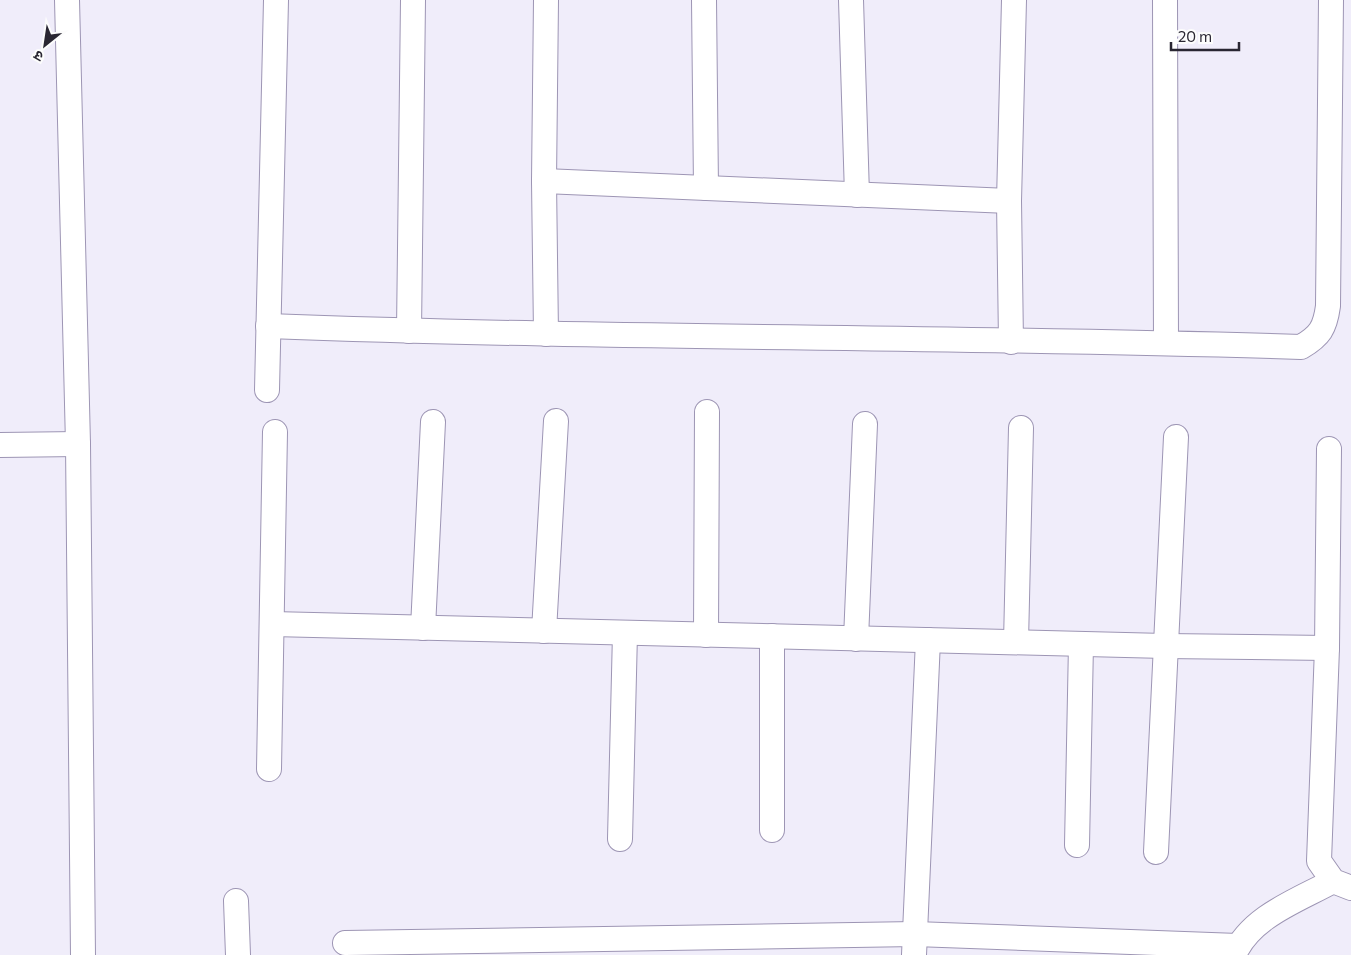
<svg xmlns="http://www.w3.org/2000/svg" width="1351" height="955" font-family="Commissioner,'Noto Sans Devanagari',sans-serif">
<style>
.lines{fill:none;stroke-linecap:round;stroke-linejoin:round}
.minor-casing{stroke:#9d95b4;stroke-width:26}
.minor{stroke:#fff;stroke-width:24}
</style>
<rect width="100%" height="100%" fill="#f0edfa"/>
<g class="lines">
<g class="minor-casing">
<g id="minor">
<path d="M 67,0 L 78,444 L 83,955"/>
<path d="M 704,0 L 706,188"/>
<path d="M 851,0 L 857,195"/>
<path d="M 1165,0 L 1166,343"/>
<path d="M 544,181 L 1009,201"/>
<path d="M 268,326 C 612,339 957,336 1301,347 C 1320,336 1325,328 1328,306 L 1331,0"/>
<path d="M 409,331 L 413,0"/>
<path d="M 546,334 L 544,181 L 546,0"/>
<path d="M 1011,342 L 1009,201 L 1014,0"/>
<path d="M 267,390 L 276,0"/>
<path d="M 0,445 L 78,444"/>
<path d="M 1329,449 L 1327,648 L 1319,861 L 1333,881 L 1351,888"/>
<path d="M 272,624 L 1165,646 L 1327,648"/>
<path d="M 423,628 L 433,422"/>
<path d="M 544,631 L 556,421"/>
<path d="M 706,635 L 707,412"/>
<path d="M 772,636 L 772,830"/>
<path d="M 856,639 L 865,424"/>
<path d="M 1016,642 L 1021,428"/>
<path d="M 269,769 L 275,432"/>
<path d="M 620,839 L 625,633"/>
<path d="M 1077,845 L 1081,644"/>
<path d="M 1156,852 L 1176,437"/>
<path d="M 236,901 L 238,955"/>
<path d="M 345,943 L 915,934 L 1238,946"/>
<path d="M 914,955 L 928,640"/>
<path d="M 1234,955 C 1251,916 1299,900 1333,881"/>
</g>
</g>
<use href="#minor" class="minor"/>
</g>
<g transform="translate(45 45) rotate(210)" stroke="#fcfcfc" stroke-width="4" paint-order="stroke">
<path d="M0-4L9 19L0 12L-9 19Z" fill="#292632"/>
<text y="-8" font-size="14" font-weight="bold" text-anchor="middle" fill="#292632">उ</text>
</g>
<path d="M1171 42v8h68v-8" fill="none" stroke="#292632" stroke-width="2.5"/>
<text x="1178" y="42" font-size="15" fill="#292632" stroke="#fcfcfc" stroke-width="4" paint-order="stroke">20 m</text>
</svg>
